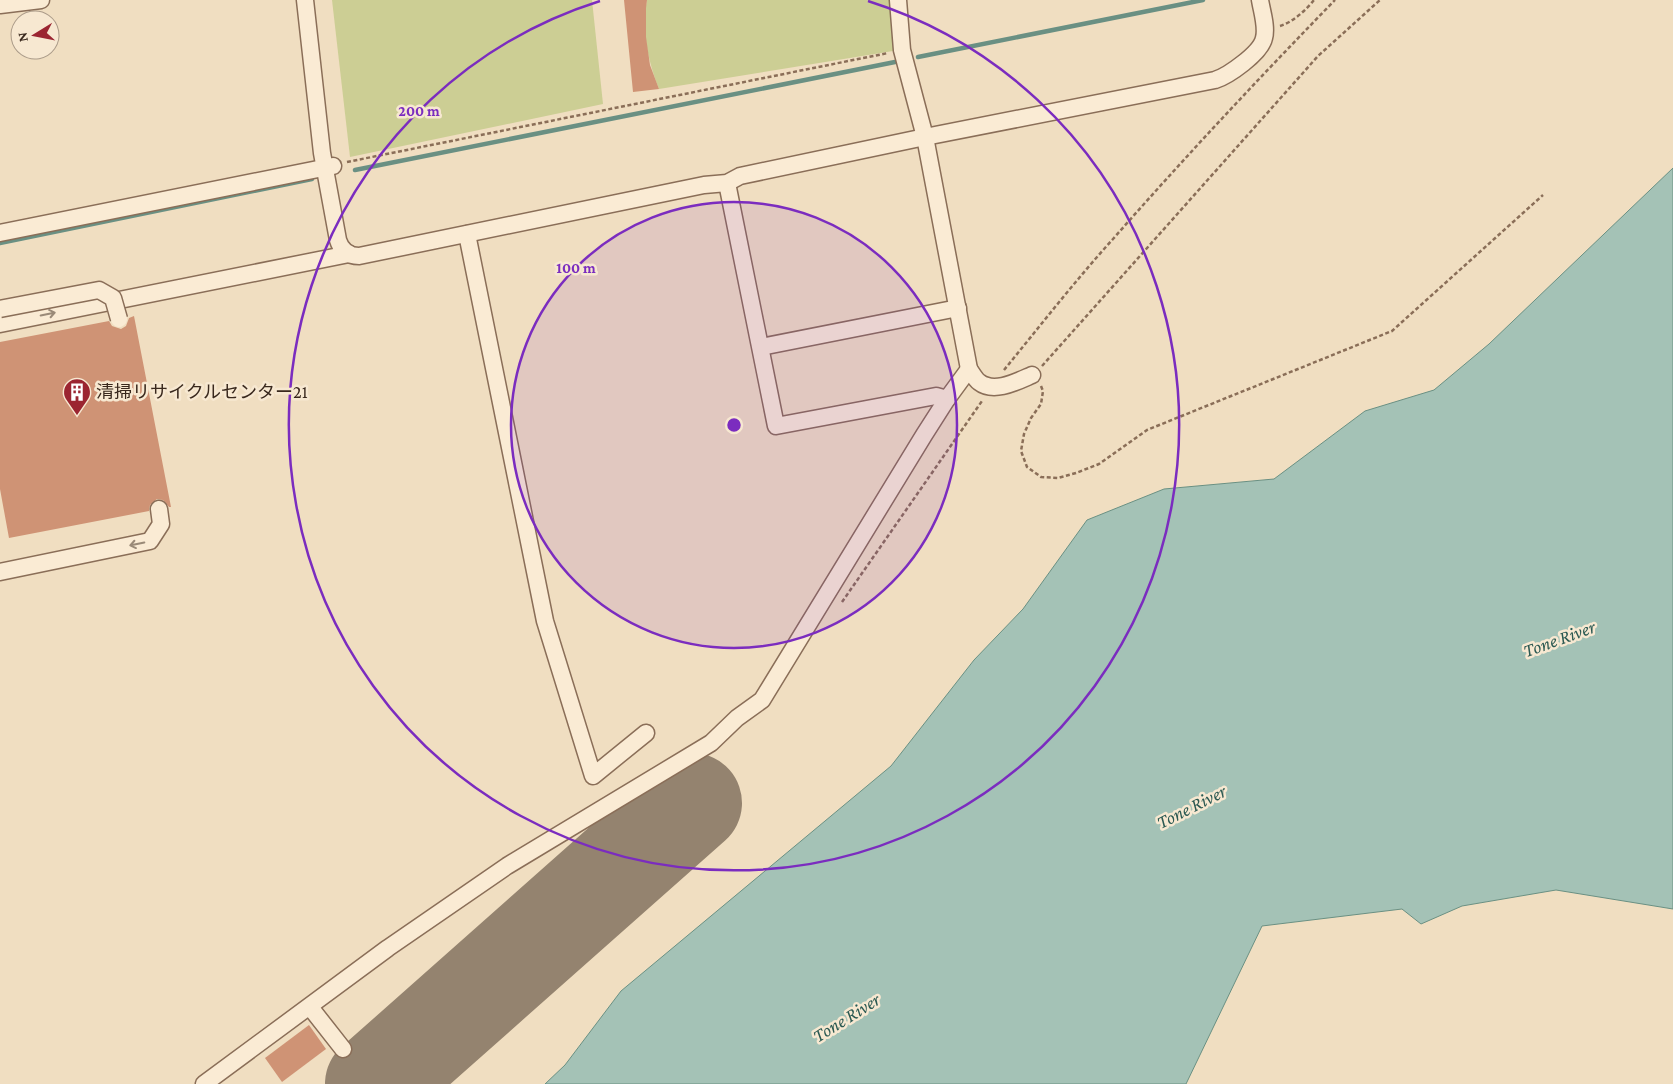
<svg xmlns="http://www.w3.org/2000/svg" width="1673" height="1084" font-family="'Crimson Pro','Noto Sans JP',serif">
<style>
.green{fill:#ccce94}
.water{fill:#a4c2b6;stroke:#6a9083}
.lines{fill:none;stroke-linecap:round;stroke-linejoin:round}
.stream{stroke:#6a9083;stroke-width:4.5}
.runway{stroke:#94836f;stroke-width:100}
.building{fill:#cf9375}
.minor-casing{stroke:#8a6e58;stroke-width:19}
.path{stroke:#8a6e58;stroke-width:2.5;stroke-dasharray:4 2.5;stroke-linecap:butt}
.minor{stroke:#faebd4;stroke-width:16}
.minor-bridge-casing{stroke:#8a6e58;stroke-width:19;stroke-linecap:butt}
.minor-bridge{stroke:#faebd4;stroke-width:16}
.oneway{stroke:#9a8a78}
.ring{fill:none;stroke:#7b2cbf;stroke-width:2.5}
.labels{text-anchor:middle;stroke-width:5;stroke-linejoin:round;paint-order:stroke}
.poi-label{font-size:18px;fill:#39281d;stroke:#f7e8d1;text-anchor:start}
.water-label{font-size:19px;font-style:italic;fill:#2b5952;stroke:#f7e8d1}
.centre{fill:#7b2cbf;stroke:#f7e8d1;stroke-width:2.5}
.ring-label{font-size:15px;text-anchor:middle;font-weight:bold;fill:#7b2cbf;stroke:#f7e8d1;stroke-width:5;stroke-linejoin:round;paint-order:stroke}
</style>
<rect width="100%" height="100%" fill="#f0dec1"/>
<g class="green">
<path d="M 332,0 L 592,0 L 603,104 L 350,157 Z"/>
<path d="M 647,0 L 892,0 L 898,44 L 893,51 L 659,89 C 648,61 641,30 647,0 Z"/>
</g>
<path class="water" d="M 1673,168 L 1673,909 L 1556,890 L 1462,906 L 1421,924 L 1402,909 L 1262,926 L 1186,1084 L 545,1084 L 565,1065 L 621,991 L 891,766 L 974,660 L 1023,609 L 1087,520 L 1164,489 L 1274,479 L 1365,411 L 1434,390 L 1489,344 Z"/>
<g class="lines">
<g class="stream">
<path d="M 918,57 L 1203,0"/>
<path d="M 355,170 L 900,61"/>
<path d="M 0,243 L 312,179"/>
</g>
<path class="runway" d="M 375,1084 L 692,803"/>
</g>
<g class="building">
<path d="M 624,0 L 647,0 L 646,8 L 646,37 L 650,65 L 659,89 L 633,92 Z"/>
<path d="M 134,316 L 171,507 L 169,507 L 163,500 L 157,499 L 150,505 L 149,511 L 9,538 L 0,489 L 0,342 L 109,321 L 112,326 L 121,329 L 126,326 L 129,318 Z"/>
<path d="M 309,1025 L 326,1049 L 282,1082 L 265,1058 Z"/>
</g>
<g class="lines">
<g class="minor-casing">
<g id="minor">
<path d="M 305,0 L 322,153 L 338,240 C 341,250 348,256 359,256 L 704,185 L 727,183 L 740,176 L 925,137 L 1215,80 C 1228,76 1261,53 1264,38 C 1267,27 1262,12 1260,0"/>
<path d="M 898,0 L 902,50 L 925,137 L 969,369 C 972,373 975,379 979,382 C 994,394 1018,381 1032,375"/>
<path d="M 0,5 L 41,0"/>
<path d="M 727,183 L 776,426 L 936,396 L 947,399"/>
<path d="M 0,233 L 333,166"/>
<path d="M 467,234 L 545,621 L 593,776 L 646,733"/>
<path d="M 0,324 L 349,254"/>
<path d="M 761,347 L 958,308"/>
<path d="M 0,572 L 150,541 L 161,524 L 159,509"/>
<path d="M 310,1007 L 343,1049"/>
<path d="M 204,1084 L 388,948 L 507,866 L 711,743 L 737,718 L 762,700 L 924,435 L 947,399 L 969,369"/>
</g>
</g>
<g class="path">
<path d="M 1280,26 C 1293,22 1306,10 1314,0"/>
<path d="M 347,162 L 888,53"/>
<path d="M 1042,366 L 1318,56 L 1380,0"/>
<path d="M 1004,370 C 1040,326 1075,281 1113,239 C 1185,157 1259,78 1335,0"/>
<path d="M 1041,386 L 1043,391 L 1041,404 L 1031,418 L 1024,434 L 1021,451 L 1027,467 L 1041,477 L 1058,478 L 1076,473 L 1099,464 L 1147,430 L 1392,331 L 1543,195"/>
<path d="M 842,602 L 982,401"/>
</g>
<use href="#minor" class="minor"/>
<g class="minor-bridge-casing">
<path id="minor-bridge" d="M 0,309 L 99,290 L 113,298 L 119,319"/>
</g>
<use href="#minor-bridge" class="minor-bridge"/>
</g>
<defs><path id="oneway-shaft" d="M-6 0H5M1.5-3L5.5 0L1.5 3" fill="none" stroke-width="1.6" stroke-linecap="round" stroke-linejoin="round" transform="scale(1.25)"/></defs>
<g class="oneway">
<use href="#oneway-shaft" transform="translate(48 314) rotate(-12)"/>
<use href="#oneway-shaft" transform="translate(137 544) rotate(168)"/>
</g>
<circle cx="734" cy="425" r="223" fill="#7b2cbf" fill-opacity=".12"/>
<g class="ring">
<circle cx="734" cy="425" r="223"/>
<path d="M868 1A445 445 0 1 1 600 1"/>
</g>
<defs>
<g id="building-pin" transform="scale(1.4375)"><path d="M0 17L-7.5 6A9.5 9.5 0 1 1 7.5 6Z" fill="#9b2531" stroke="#f7e8d1"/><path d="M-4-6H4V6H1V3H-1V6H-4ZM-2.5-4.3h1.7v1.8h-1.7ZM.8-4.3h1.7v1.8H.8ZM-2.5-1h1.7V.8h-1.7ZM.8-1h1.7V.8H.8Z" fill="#fff"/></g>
</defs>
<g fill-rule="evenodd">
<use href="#building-pin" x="77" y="392"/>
</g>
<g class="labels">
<g class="poi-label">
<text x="96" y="398">清掃リサイクルセンター21</text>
</g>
<g class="water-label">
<text transform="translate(1559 638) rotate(-20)" y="7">Tone River</text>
<text transform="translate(1191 806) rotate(-27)" y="7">Tone River</text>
<text transform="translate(846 1017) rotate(-32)" y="7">Tone River</text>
</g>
</g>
<circle cx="734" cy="425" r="8" class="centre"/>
<g class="ring-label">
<text x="419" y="116">200 m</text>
<text x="576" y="273">100 m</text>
</g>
<g transform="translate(35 35) rotate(260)"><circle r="24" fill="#f7e8d1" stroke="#ab9b89"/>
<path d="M0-4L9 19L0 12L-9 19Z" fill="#9b2531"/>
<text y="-8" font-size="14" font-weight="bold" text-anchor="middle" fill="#39281d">N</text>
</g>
</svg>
